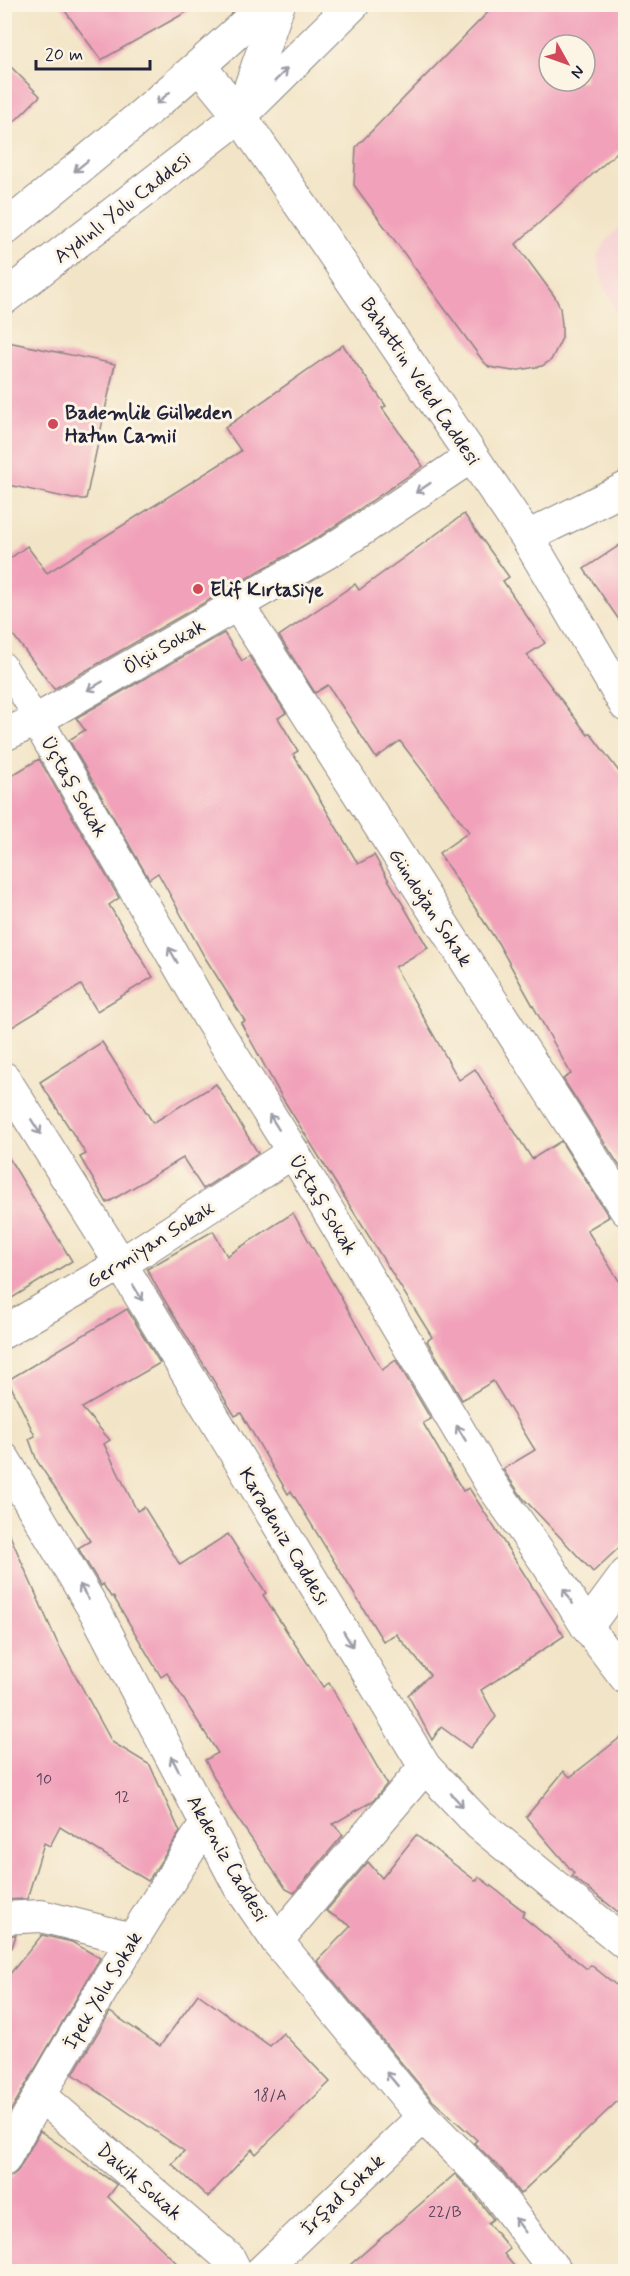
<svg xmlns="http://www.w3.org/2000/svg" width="630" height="2276" font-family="Mynerve,sans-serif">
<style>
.built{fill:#f7cfd3}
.building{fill:#f1a2ba;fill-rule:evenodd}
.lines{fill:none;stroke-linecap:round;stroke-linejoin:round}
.pedestrian-casing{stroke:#8a8380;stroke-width:26}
.minor-casing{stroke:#8a8380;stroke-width:34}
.tertiary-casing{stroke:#8a8380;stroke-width:35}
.primary-casing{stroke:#8a8380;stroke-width:35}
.pedestrian{stroke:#fff;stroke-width:24}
.minor{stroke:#fff;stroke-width:32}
.tertiary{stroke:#fff;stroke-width:33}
.primary{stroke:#fff;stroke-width:33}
.oneway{stroke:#9c9ca7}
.poi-dot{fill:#d1495b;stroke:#fcf5e5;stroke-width:2}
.labels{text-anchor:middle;stroke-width:6;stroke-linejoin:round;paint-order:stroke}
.number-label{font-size:16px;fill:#56425b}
.street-label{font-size:20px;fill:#22223b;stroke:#fcf5e5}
.poi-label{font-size:20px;font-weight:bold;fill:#22223b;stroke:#fcf5e5;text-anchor:start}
</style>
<rect width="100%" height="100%" fill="#fcf5e5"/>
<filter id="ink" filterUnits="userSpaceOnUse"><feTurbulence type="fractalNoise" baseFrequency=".0167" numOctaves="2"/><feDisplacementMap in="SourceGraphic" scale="12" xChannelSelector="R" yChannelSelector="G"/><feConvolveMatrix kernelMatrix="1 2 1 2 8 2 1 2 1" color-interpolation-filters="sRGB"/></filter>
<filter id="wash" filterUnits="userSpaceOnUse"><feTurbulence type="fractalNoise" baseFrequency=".008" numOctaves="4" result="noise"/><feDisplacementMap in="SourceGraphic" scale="24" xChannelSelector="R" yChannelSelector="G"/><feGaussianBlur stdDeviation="1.35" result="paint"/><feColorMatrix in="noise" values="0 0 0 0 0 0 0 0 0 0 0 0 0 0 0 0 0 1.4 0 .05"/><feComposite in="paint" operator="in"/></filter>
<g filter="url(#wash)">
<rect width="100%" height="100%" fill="#f2e4c6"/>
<path class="built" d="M 625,221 L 625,332 L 602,282 L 597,257 L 607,240 Z"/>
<g id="blocks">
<g class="building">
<path d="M 60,4 L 201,4 L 101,60 Z"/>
<path d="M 496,4 L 626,4 L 626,144 L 516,244 L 555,297 L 560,308 L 562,325 L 562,338 L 551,360 L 542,366 L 513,371 L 489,367 L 483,361 L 354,185 L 356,147 ZM 549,45 L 585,45 L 585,81 L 549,81 Z"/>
<path d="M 4,60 L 40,96 L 4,132 Z"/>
<path d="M 8,342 L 115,364 L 86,499 L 73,499 L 4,484 L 4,359 Z"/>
<path d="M 343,345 L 386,406 L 382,408 L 423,466 L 320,536 L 54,689 L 4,623 L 4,563 L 27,546 L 47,573 L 241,451 L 225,428 Z"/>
<path d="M 464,514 L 509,577 L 503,581 L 545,643 L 527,655 L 588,735 L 590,733 L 626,781 L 626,1176 L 563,1079 L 571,1074 L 498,943 L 439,853 L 469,832 L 400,741 L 376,758 L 328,685 L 315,693 L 279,636 L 355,584 L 359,590 Z"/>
<path d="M 626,541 L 626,630 L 584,569 Z"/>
<path d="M 224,633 L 242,661 L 249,656 L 286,713 L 278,718 L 298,751 L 293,754 L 358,864 L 374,855 L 428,948 L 395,967 L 459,1080 L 475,1069 L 532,1159 L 561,1141 L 609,1217 L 587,1230 L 626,1292 L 626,1541 L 593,1572 L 522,1497 L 506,1474 L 503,1469 L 535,1450 L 493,1381 L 462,1400 L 427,1341 L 432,1337 L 283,1099 L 241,1023 L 245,1021 L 204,956 L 158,873 L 149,879 L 69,740 L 85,730 L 76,718 Z"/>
<path d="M 39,759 L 119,898 L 109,905 L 153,977 L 97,1011 L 81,985 L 4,1032 L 4,780 Z"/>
<path d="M 102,1042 L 153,1123 L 216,1084 L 258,1153 L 203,1189 L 183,1158 L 107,1203 L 80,1157 L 86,1154 L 40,1082 Z"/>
<path d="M 4,1150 L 72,1261 L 4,1303 Z"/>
<path d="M 293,1213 L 382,1370 L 396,1360 L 431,1419 L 423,1423 L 463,1491 L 469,1488 L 564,1636 L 481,1690 L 496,1717 L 470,1748 L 441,1727 L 432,1740 L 408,1695 L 430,1675 L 396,1634 L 383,1641 L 291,1491 L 288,1494 L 241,1413 L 235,1416 L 159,1291 L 147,1269 L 213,1231 L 227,1256 Z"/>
<path d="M 127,1309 L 160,1363 L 82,1408 L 110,1440 L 104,1444 L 137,1511 L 144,1507 L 180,1565 L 228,1534 L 266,1593 L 263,1595 L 323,1687 L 329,1683 L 387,1784 L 373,1801 L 333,1824 L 343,1835 L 294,1893 L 286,1889 L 231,1809 L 205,1760 L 218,1753 L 167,1673 L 161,1677 L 113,1596 L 111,1597 L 103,1584 L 101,1586 L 78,1548 L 90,1541 L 37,1461 L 29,1439 L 35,1436 L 8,1380 Z"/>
<path d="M 4,1522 L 57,1642 L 112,1742 L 150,1765 L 180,1832 L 148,1881 L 60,1827 L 50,1846 L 44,1843 L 27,1899 L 4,1900 Z"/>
<path d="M 626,1733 L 626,1918 L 572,1876 L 574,1873 L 526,1817 L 564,1771 L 570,1777 Z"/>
<path d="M 416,1835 L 476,1881 L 479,1877 L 525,1912 L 522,1916 L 587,1969 L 591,1965 L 626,1993 L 626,2093 L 520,2194 L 502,2170 L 474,2143 L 477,2140 L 433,2101 L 317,1961 L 351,1926 L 326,1911 L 368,1862 L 382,1878 Z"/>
<path d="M 16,1935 L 12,1948 L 4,1947 L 4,1936 Z"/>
<path d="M 42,1935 L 72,1942 L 100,1958 L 4,2122 L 4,1981 Z"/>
<path d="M 198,1994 L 270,2046 L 283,2033 L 330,2082 L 256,2154 L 252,2149 L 208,2197 L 172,2164 L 184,2151 L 73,2074 L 110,2012 L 160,2046 Z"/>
<path d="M 40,2131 L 117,2185 L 108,2197 L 185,2271 L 4,2271 L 4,2178 L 13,2176 L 19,2169 Z"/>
<path d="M 455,2174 L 475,2195 L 493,2219 L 488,2223 L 510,2249 L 504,2254 L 518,2271 L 343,2271 Z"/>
</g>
</g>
</g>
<g filter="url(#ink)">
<use href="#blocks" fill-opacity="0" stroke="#8a8380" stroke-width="1.5"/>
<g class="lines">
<g class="pedestrian-casing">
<path id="pedestrian" d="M 4,665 L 37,720"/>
</g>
<g class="minor-casing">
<g id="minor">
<path d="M 240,116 L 279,4"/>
<path d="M 527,537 L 626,488"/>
<path d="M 237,604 L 626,1210"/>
<path d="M 37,720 L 208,1016 L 293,1152 L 491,1484 L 548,1565 L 587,1627 L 626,1678"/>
<path d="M 4,735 L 37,720 L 330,551 L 472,456"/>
<path d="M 4,1078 L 121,1264 L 425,1767 L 479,1824 L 626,1944"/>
<path d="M 4,1332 L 121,1264 L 293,1152"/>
<path d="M 4,1459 L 96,1613 L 239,1886 L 277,1941 L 423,2117 L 489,2183 L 556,2272"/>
<path d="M 587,1627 L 626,1574"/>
<path d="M 4,1918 L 41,1916 L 132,1939"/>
<path d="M 277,1941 L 425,1767"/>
<path d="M 40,2095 L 229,2258 L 236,2272"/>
<path d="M 4,2160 C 66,2045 135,1934 206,1824"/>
<path d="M 261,2272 L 423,2117"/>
</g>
</g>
<g class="tertiary-casing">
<path id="tertiary" d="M 200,67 L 240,116 L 527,537 L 626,705"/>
</g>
<g class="primary-casing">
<g id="primary">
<path d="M 4,229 C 94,156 183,83 267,4"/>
<path d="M 4,298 L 240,116 L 353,4"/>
</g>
</g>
<use href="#pedestrian" class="pedestrian"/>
<use href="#minor" class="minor"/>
<use href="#tertiary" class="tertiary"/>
<use href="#primary" class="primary"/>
</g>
<defs><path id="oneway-shaft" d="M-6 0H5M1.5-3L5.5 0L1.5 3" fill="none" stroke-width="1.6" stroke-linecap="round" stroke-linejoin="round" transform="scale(1.5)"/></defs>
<g class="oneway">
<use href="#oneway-shaft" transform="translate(281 75) rotate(-45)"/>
<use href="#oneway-shaft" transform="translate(163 98) rotate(139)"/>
<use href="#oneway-shaft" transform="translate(81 166) rotate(141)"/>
<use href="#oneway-shaft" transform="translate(423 488) rotate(146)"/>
<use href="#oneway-shaft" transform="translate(95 686) rotate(150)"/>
<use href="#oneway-shaft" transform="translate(173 955) rotate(-120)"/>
<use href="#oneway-shaft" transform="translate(274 1122) rotate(-122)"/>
<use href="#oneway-shaft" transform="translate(36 1127) rotate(58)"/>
<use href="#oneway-shaft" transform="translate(138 1293) rotate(59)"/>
<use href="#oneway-shaft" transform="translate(461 1433) rotate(-121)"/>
<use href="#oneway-shaft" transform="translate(84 1592) rotate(-121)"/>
<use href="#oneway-shaft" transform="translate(568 1596) rotate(-122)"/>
<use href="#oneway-shaft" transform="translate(348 1639) rotate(59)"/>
<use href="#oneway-shaft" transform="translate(175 1764) rotate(-117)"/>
<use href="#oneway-shaft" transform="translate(457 1800) rotate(47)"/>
<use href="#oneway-shaft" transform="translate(392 2079) rotate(-130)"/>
<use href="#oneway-shaft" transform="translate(520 2225) rotate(-127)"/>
</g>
</g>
<g class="poi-dot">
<circle cx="53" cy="424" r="6"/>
<circle cx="198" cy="589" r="6"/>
</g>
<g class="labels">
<g class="number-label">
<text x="44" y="1784">10</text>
<text x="122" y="1802">12</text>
<text x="270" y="2100">18/A</text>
<text x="445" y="2217">22/B</text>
</g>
<g class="street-label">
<text transform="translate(122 207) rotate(-38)" y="7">Aydınlı Yolu Caddesi</text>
<text transform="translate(421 381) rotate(56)" y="7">Bahattin Veled Caddesi</text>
<text transform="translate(164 646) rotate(-30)" y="7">Ölçü Sokak</text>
<text transform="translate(75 786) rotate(60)" y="7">Üçtaş Sokak</text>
<text transform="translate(431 907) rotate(57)" y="7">Gündoğan Sokak</text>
<text transform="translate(324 1204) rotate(59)" y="7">Üçtaş Sokak</text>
<text transform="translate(150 1244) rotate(-32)" y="7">Germiyan Sokak</text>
<text transform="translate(285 1536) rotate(59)" y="7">Karadeniz Caddesi</text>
<text transform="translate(228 1858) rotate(60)" y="7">Akdeniz Caddesi</text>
<text transform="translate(102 1990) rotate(-59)" y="7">İpek Yolu Sokak</text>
<text transform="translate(140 2181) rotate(41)" y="7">Dakik Sokak</text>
<text transform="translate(342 2194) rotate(-44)" y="7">İrşad Sokak</text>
</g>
<g class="poi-label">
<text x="65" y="419">Bademlik Gülbeden<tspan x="65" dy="23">Hatun Camii</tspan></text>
<text x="210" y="596">Elif Kırtasiye</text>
</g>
</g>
<rect width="630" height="2276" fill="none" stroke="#fcf5e5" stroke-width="24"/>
<g transform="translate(567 63) rotate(130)"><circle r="28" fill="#fcf5e5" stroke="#a5a1a1" stroke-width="1.5"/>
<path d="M0-4.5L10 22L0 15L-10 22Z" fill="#d1495b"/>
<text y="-9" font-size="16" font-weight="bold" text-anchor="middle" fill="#22223b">N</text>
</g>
<path d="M36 60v9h114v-9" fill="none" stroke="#22223b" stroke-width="3"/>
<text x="45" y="60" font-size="18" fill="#22223b" stroke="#fcf5e5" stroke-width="4.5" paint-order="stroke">20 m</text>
</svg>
